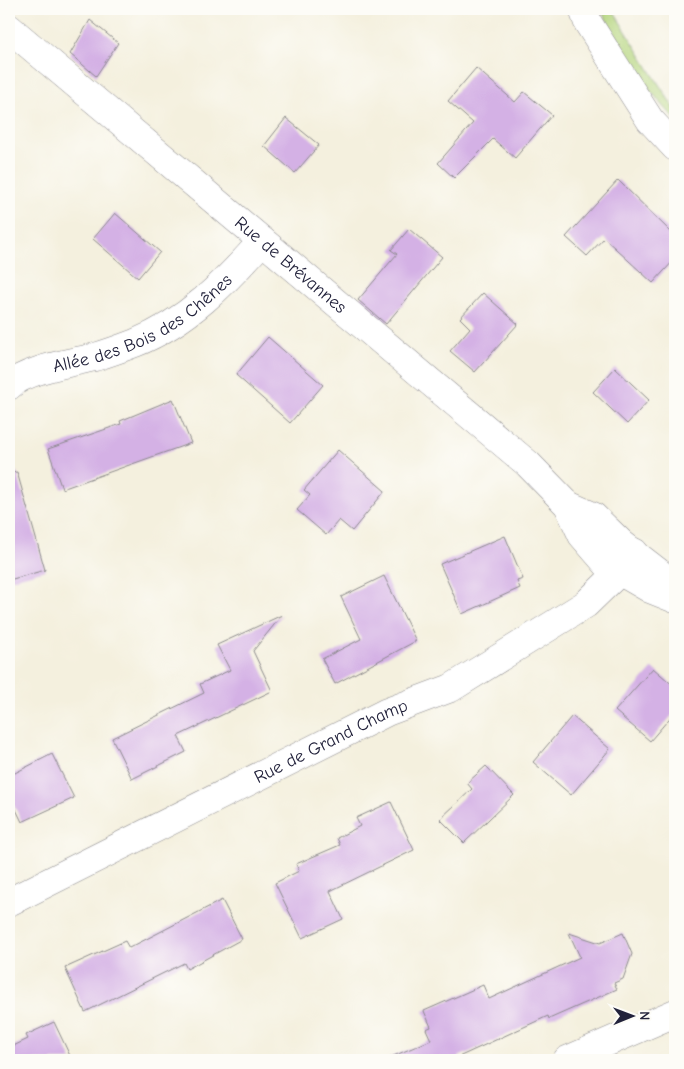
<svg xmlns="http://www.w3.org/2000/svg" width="684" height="1069" font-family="'Comic Neue',sans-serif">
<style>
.green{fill:#b3d47b;stroke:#6a7b5b}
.building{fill:#d4b1e5}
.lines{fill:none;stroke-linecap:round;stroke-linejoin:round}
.street-casing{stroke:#8b898c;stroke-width:29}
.street{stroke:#fff;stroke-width:28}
.labels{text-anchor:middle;stroke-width:4.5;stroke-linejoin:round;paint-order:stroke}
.street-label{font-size:18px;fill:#22223b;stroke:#fdfcf7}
</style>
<rect width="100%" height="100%" fill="#fdfcf7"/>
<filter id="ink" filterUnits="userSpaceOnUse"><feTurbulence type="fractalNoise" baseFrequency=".02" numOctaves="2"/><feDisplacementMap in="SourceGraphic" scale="10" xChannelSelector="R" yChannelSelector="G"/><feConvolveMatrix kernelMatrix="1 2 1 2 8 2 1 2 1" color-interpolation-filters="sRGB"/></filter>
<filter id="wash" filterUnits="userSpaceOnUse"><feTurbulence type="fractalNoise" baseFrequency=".0096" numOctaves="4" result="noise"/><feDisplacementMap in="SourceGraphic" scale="20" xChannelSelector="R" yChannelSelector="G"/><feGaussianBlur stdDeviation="1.12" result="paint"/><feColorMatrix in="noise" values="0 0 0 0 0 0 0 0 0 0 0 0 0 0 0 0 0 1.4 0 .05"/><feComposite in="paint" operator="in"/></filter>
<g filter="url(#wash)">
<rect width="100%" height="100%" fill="#f4f0de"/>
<path class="green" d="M 600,9 L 612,9 L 675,110 L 675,119 L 646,86 Z"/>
<g id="blocks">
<g class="building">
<path d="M 90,20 L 118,43 L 96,76 L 70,54 Z"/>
<path d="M 476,68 L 515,102 L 524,92 L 552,115 L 515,158 L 493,139 L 454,178 L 438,163 L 473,123 L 448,101 Z"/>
<path d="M 286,118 L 319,145 L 295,173 L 264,146 Z"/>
<path d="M 618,180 L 675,236 L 675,259 L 653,283 L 604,238 L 587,256 L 566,237 Z"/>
<path d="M 115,213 L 160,252 L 138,278 L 93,239 Z"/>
<path d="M 409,229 L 442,257 L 386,324 L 358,300 L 397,254 L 391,250 Z"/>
<path d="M 483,293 L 518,324 L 475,372 L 450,351 L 470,328 L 460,318 Z"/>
<path d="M 268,337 L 323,385 L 290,423 L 236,375 Z"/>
<path d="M 615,368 L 649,400 L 627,424 L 593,392 Z"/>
<path d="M 173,399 L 191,443 L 62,489 L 48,449 L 121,424 L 120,421 Z"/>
<path d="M 338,450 L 385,491 L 352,531 L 339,520 L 326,535 L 297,510 L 310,495 L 304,490 Z"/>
<path d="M 17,472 L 45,570 L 9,580 L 9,473 Z"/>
<path d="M 505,536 L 523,579 L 517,581 L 520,588 L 462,614 L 440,564 Z"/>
<path d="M 384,576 L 416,641 L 335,684 L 322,659 L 361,639 L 341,597 Z"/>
<path d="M 282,615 L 253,651 L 272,691 L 178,736 L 186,752 L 132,779 L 112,738 L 204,693 L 200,684 L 230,670 L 217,645 Z"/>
<path d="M 653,668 L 675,687 L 675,712 L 650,741 L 615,711 Z"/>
<path d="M 572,716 L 610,749 L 571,795 L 533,762 Z"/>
<path d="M 52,754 L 74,798 L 22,822 L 9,795 L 9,776 Z"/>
<path d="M 486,766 L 514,795 L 464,843 L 440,819 L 472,789 L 467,783 Z"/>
<path d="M 391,802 L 414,850 L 330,891 L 343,919 L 302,938 L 275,883 L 299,871 L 296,864 L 340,845 L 337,838 L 360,826 L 356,818 Z"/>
<path d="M 222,900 L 242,939 L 187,969 L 184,963 L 85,1012 L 65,968 L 125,941 L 129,948 Z"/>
<path d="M 569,933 L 600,943 L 623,933 L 632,954 L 623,979 L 614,983 L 617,989 L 549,1019 L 548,1016 L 452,1060 L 384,1060 L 431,1040 L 426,1029 L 431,1027 L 424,1011 L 483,985 L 489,999 L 580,957 Z"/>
<path d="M 54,1022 L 72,1060 L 9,1060 L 9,1048 L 28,1039 L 26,1035 Z"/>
</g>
</g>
</g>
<g filter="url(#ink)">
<use href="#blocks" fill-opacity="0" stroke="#8b898c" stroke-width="1"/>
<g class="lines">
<g class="street-casing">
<g id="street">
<path d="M 583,9 L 588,23 L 650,120 L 675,147"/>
<path id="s1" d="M 9,28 L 528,464 L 568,505 L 582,535 L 607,564 L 650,589 L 675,599"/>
<path id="s2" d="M 9,386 C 27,369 71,363 95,357 C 108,353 122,348 135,343 C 187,322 225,283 262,241"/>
<path d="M 568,505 L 593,516 L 622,544 L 675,585"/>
<path id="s3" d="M 9,902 L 387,712 L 451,688 L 586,604 L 620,571 L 634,552"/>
<path d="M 567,1060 L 675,1013"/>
</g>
</g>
<use href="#street" class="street"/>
</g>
</g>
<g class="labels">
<g class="street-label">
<text dy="6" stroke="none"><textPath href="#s1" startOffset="368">Rue de Brévannes</textPath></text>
<text dy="6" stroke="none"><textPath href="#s2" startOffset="149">Allée des Bois des Chênes</textPath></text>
<text dy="6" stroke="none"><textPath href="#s3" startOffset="360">Rue de Grand Champ</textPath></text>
</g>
</g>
<rect width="684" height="1069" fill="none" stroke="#fdfcf7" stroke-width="30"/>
<g transform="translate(632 1016) rotate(89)" stroke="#fdfcf7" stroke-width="4" paint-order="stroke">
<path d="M0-4L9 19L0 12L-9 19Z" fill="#22223b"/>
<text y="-8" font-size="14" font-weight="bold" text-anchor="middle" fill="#22223b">N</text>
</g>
</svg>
